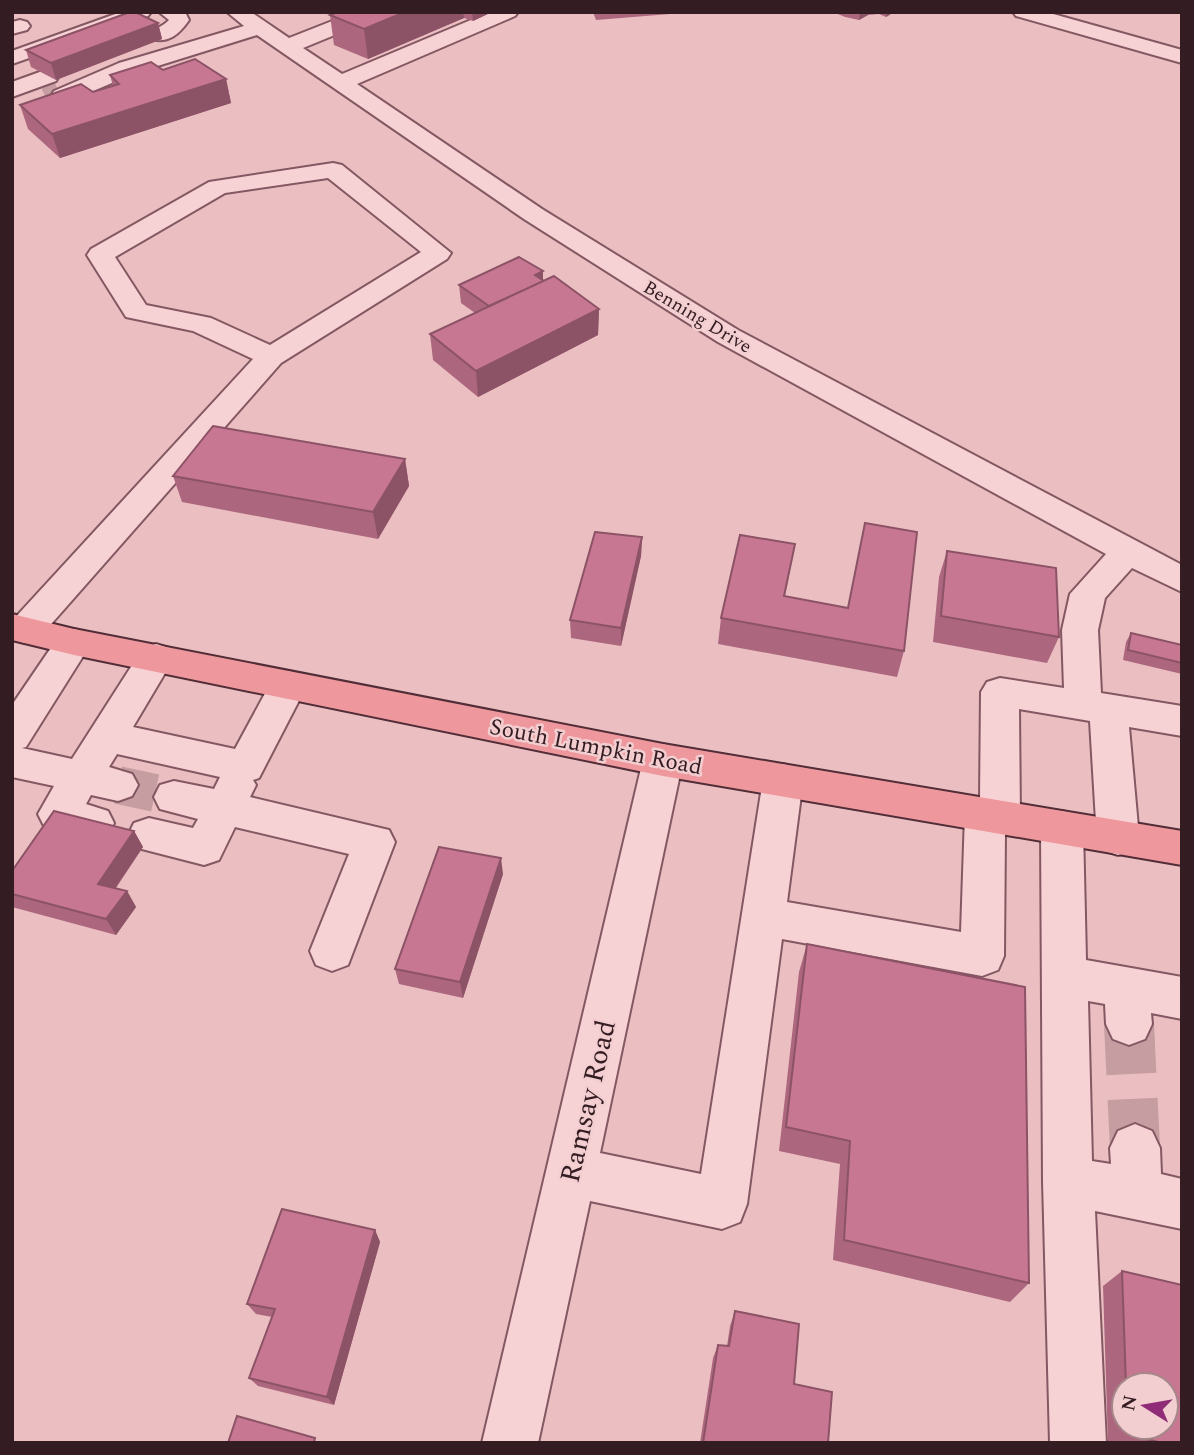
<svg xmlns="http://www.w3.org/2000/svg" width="1194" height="1455" font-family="Spectral,serif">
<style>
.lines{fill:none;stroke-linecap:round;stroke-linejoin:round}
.minor-tunnel-far2{stroke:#c69ea1;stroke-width:23;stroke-dasharray:23 11;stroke-linecap:butt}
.minor-tunnel-far1{stroke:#c69ea1;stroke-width:38;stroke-dasharray:38 19;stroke-linecap:butt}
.minor-tunnel{stroke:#c69ea1;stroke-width:50;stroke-dasharray:50 25;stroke-linecap:butt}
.minor-casing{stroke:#835862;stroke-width:4}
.major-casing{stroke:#512d37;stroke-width:4}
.minor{fill:#f7d2d4;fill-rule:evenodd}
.major{fill:#ee989d;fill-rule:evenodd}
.wall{fill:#ac667e;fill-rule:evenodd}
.shaded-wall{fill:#8c5366}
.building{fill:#c87792;stroke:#8c5366;stroke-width:2}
.labels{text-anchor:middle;stroke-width:5;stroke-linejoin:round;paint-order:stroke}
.far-street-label{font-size:19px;fill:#331c22;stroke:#f3ced0}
.street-label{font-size:23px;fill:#331c22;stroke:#f3ced0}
.near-street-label{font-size:28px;fill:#331c22;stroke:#f3ced0}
</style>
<rect width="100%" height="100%" fill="#ebbfc1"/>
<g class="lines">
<path class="minor-tunnel-far2" d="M 45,96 L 58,90"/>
<path class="minor-tunnel-far1" d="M 118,785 L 174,797"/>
<path class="minor-tunnel" d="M 1129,1024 L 1135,1148"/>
<g class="minor-casing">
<g id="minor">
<path d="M 121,12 L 151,12 L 148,16 L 12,64 L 12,51 Z"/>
<path d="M 159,12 L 185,12 L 189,20 C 180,33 169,44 152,39 L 149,35 C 154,28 163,27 169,20 Z"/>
<path d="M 227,12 L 251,12 L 289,38 L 355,12 L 384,12 L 381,16 L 303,48 L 342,74 L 490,12 L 518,12 L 515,16 L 357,84 L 542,209 L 738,330 L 1182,565 L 1182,592 L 1132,568 L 1105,598 L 1098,630 L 1101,693 L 1182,706 L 1182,736 L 1129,727 L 1139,838 L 1133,850 L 1118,855 L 1103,850 L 1097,838 L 1090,721 L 1019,709 L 1020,817 L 1014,829 L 1005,832 L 1004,956 L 998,970 L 982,976 L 782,939 L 747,1204 L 740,1222 L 722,1229 L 590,1201 L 538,1443 L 482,1443 L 643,760 L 649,749 L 663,744 L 677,749 L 683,760 L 600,1153 L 701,1174 L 763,780 L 769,769 L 783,764 L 797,769 L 803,780 L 787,902 L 961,932 L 965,815 L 971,803 L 980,800 L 981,692 L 987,682 L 1000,678 L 1064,688 L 1062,630 L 1070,594 L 1106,554 L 718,342 L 524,219 L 257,35 L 135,73 L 70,101 L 54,101 L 51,96 L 54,91 L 119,63 L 244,26 Z"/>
<path d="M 1013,12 L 1046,12 L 1182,50 L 1182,63 L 1016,16 Z"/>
<path d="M 20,20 L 27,22 L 30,26 L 27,30 L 12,34 L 12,22 Z"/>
<path d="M 48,69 L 56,71 L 59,76 L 56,81 L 12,97 L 12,82 Z"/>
<path d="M 333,163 L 342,165 L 451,253 L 447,259 L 281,363 L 38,639 L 25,643 L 12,639 L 12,621 L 253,359 L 193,331 L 126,317 L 87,255 L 91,249 L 209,182 ZM 328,178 L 421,252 L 270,345 L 211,318 L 146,305 L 115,257 L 225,193 Z"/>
<path d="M 74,629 L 87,633 L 92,642 L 26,747 L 22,748 L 72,759 L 143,648 L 156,644 L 169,648 L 174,658 L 133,727 L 235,749 L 275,675 L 288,671 L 301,675 L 307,685 L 259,778 L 253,780 L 256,785 L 250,797 L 389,830 L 395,842 L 348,965 L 332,971 L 316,965 L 310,951 L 349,854 L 235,827 L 219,860 L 204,865 L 134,847 L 128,835 L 134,823 L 149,818 L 193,828 L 198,819 L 160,809 L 154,797 L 160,785 L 174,781 L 214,789 L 220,777 L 117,754 L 109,767 L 132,774 L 138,785 L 132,796 L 118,801 L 91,795 L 86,804 L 108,811 L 114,823 L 108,835 L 94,840 L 44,826 L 38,814 L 54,786 L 12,777 L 12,705 L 61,633 Z"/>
<path d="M 1062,811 L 1077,816 L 1083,828 L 1086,960 L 1182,977 L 1182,1019 L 1151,1013 L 1152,1024 L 1145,1039 L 1129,1045 L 1113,1039 L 1106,1024 L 1105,1004 L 1088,1001 L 1092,1161 L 1111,1164 L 1110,1148 L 1118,1131 L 1135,1124 L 1152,1131 L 1160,1148 L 1161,1174 L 1182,1179 L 1182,1229 L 1095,1211 L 1106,1443 L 1050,1443 L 1043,1181 L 1041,828 L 1047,816 Z"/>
</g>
</g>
<g class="major-casing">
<path id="major" d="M 12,614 L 74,629 L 663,744 L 1182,831 L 1182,865 L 663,776 L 74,655 L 12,640 Z"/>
</g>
<use href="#minor" class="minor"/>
<use href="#major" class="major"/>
</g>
<g class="wall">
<path d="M 338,12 L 492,12 L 473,21 L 464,18 L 368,59 L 334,45 L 330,15 Z"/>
<path d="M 593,12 L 695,12 L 596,20 Z"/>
<path d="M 833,12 L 894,12 L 886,17 L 879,14 L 868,15 L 859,20 L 845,17 Z"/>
<path d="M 158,23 L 162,39 L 56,80 L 31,67 L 26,50 Z"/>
<path d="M 163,70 L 226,79 L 231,103 L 60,158 L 28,129 L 20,105 L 93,92 L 113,86 L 110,75 Z"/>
<path d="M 543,280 L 599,309 L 598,335 L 478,397 L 433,360 L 430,334 L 475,313 L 461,303 L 459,285 Z"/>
<path d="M 405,459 L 409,486 L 378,539 L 182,502 L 173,476 Z"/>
<path d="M 865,523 L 904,651 L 897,677 L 718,644 L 721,618 L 795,544 L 785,596 L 848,608 Z"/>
<path d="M 642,537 L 641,556 L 621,646 L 571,638 L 570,620 Z"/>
<path d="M 947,551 L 1059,637 L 1047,663 L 933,642 L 939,577 Z"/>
<path d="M 1131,633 L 1182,645 L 1182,674 L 1123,660 L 1126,642 Z"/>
<path d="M 134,831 L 143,847 L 116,888 L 127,891 L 136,907 L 116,935 L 12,907 L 12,871 Z"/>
<path d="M 503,874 L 463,998 L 399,984 L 395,969 Z"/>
<path d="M 807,944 L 1029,1283 L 1010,1302 L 833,1260 L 840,1164 L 779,1151 L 799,972 Z"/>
<path d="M 375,1230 L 380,1242 L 334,1405 L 258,1386 L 249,1378 L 272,1317 L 256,1314 L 247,1304 Z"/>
<path d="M 1122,1271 L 1182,1285 L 1182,1443 L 1108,1443 L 1103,1286 ZM 1124,1385 L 1166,1385 L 1166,1427 L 1124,1427 Z"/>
<path d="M 735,1311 L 794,1384 L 828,1443 L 700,1443 L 713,1358 L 718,1345 L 727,1346 L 730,1326 Z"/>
</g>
<g class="shaded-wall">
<path d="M 405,12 L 463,12 L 464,18 L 368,59 L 364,29 Z"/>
<path d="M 472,12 L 492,12 L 473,21 Z"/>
<path d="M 860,12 L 869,12 L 868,15 L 859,20 Z"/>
<path d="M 887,12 L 894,12 L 886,17 Z"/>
<path d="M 158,23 L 162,39 L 56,80 L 51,63 Z"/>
<path d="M 226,79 L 231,103 L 60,158 L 52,134 Z"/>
<path d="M 543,271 L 543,289 L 535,275 Z"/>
<path d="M 599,309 L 598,335 L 478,397 L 476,371 Z"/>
<path d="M 405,459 L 409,486 L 378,539 L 373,512 Z"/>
<path d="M 642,537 L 641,556 L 621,646 L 621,628 Z"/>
<path d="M 134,831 L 143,847 L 107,900 L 98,884 Z"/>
<path d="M 501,858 L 503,874 L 463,998 L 460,982 Z"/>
<path d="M 127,891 L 136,907 L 116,935 L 106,919 Z"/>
<path d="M 375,1230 L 380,1242 L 334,1405 L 327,1397 Z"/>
</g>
<g class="building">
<path d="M 130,12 L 135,12 L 158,23 L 51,63 L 26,50 Z"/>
<path d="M 338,12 L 405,12 L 364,29 L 330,15 Z"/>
<path d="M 195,59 L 226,79 L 52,134 L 20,105 L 81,84 L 93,92 L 119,84 L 110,75 L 151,62 L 163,70 Z"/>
<path d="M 519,257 L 543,271 L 535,275 L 544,281 L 489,306 L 459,285 Z"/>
<path d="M 554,276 L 599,309 L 476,371 L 430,334 Z"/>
<path d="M 213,426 L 405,459 L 373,512 L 173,476 Z"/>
<path d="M 865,523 L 917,532 L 904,651 L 721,618 L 740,535 L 795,544 L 784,596 L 848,608 Z"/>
<path d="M 595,532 L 642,537 L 621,628 L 570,620 Z"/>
<path d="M 947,551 L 1056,568 L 1059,637 L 941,616 Z"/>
<path d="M 1131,633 L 1182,645 L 1182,663 L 1128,650 Z"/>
<path d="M 54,811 L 134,831 L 98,884 L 127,891 L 106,919 L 12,894 L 12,871 Z"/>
<path d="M 439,847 L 501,858 L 460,982 L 395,969 Z"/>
<path d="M 807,944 L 1025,987 L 1029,1283 L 844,1240 L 850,1141 L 786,1127 Z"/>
<path d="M 282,1209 L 375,1230 L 327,1397 L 249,1378 L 275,1309 L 247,1304 Z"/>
<path d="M 1122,1271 L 1182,1285 L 1182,1443 L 1162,1443 L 1128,1434 L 1128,1427 L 1166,1427 L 1166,1385 L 1126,1385 Z"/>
<path d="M 735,1311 L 799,1324 L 794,1384 L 832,1392 L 828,1443 L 703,1443 L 718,1345 L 729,1346 Z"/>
<path d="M 237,1416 L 315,1438 L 314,1443 L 228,1443 Z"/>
</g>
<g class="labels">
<g class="far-street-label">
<text transform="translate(698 316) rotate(31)" y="7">Benning Drive</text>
</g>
<g class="street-label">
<text transform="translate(596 746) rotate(11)" y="8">South Lumpkin Road</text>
</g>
<g class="near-street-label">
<text transform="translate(587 1101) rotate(-77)" y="10">Ramsay Road</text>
</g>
</g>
<rect width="1194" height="1455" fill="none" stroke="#331c22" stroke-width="28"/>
<g transform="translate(1145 1406) rotate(281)"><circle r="33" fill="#f3ced0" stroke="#a6878a" stroke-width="2"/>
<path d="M0-5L12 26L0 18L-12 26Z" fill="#8f2b77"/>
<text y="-10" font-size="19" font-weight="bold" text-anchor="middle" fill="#331c22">N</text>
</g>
</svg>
